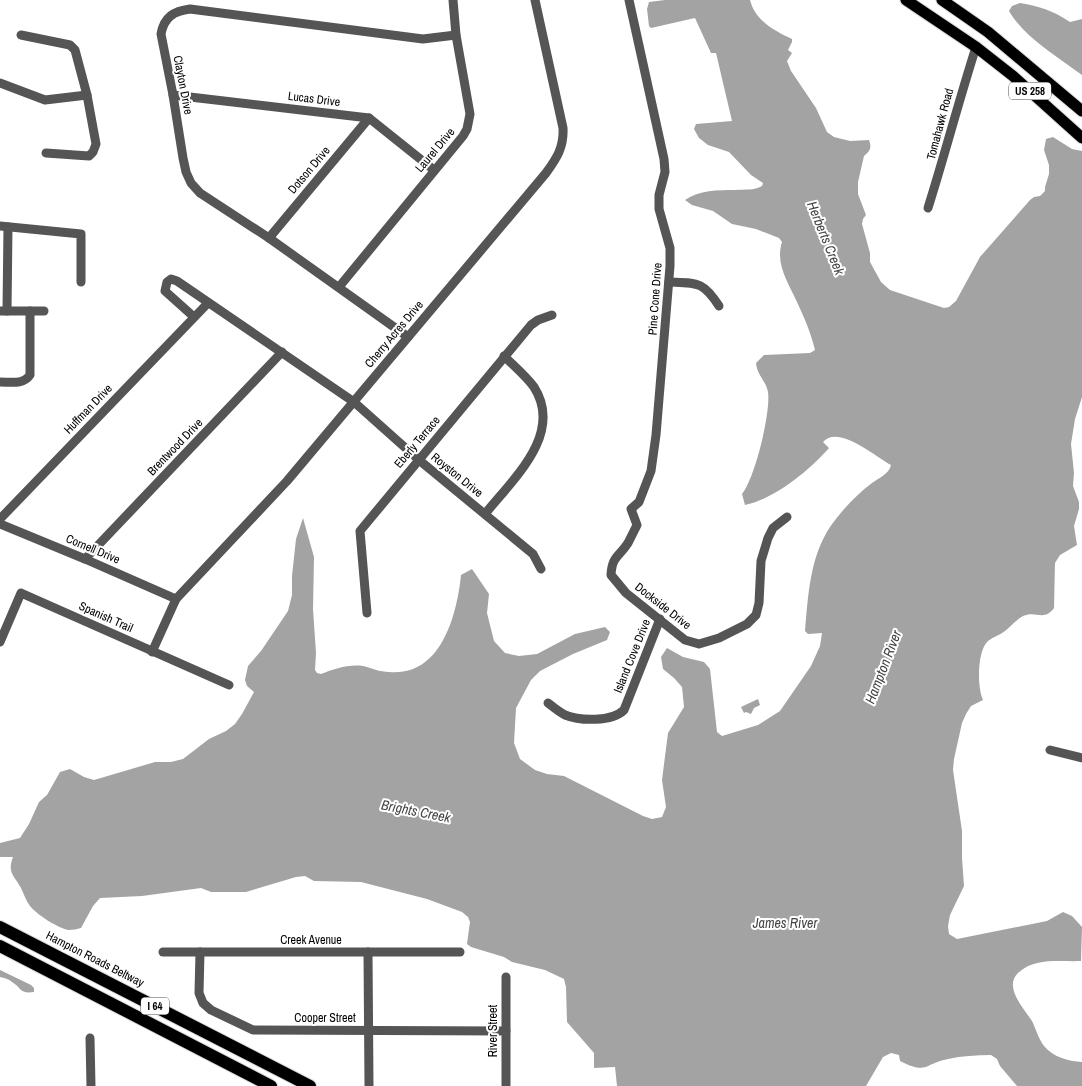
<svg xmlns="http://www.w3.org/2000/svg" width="1082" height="1086" font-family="'Archivo Narrow',sans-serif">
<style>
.water{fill:#a3a3a3}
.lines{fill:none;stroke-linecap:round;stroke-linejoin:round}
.major-casing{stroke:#dbdbdb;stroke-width:13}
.highway-casing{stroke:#dbdbdb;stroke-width:14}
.minor{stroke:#555;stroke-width:9}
.major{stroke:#000;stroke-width:11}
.highway{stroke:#000;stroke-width:12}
.labels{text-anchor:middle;stroke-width:4;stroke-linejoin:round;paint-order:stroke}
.shield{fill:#fff;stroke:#4c4c4c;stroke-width:1}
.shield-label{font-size:11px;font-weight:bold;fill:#000}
.street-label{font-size:12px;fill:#000;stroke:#fff}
.water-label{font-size:14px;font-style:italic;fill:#444;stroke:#fff}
</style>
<rect width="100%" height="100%" fill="#fff"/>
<g class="water">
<path d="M 665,0 L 750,0 C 755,20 774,31 792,39 L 792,42 L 788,50 L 792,53 L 787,61 L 791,71 L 816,108 L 827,132 L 834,137 L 850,141 L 869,140 C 872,148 870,151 864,156 L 858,182 L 858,194 L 866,215 L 863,219 L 862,224 L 870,253 L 870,262 L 881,282 L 890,290 L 944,308 L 949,307 L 956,301 L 980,257 L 1030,200 L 1034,197 L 1040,196 L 1045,191 L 1045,187 L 1049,174 L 1049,165 L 1044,150 L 1046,139 L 1053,137 L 1072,149 L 1082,151 L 1082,397 L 1075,419 L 1071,444 L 1074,473 L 1073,486 L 1079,502 L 1079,509 L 1074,526 L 1077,545 L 1060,555 L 1055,563 L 1054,608 C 1044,622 1036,610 1023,616 C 1016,620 1011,626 1005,631 C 1000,635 993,637 988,641 C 977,651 977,687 983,700 L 971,706 L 966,714 L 962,723 L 954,759 L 953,770 L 962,831 L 962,858 L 964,886 L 950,915 L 948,926 L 949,934 L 957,939 L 1047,921 L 1063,912 L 1072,916 L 1082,927 L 1081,961 C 1060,962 1035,957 1018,973 C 1003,987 1025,1010 1032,1021 C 1036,1029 1038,1038 1044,1046 C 1053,1057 1068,1061 1082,1062 L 1082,1086 L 1017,1086 L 1000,1066 L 997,1059 L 991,1055 C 976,1055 962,1056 948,1059 C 923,1064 928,1075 900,1061 L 899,1055 L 891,1053 L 883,1057 L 866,1086 L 617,1086 L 615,1067 L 594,1068 L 594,1053 L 567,1022 L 566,987 L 564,979 L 545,970 L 512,962 L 504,957 L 471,947 L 467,944 L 470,922 L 468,917 L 462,912 L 427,899 L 361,882 L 314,881 L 305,876 L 296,877 L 246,892 L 211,892 L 201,888 L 142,896 L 100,898 L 93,906 L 81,928 C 77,929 73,930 69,930 C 59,929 36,914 30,906 C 26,901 24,894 21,888 C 14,875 7,873 13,857 L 0,857 L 0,843 L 20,838 L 29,824 L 39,802 L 47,795 L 60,772 L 70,769 L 84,777 L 94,780 L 155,762 L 171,762 L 183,759 L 209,739 L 226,731 L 235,724 L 242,714 L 254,692 L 247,686 L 245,680 L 248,666 L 261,651 L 288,611 L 292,595 L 292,576 L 296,539 L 303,518 L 314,557 L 313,609 L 316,653 L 315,670 L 317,673 L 321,674 C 334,669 348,664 363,666 C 371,668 380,672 389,672 C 441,677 457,615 461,575 L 472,569 L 489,594 L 487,613 L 494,641 L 505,653 L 519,656 L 537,654 L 575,634 L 605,627 L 610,632 L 607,640 L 573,654 L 540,671 L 531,680 L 516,708 L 514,743 L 520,759 L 535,770 L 547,774 L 564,776 L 643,816 L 652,819 L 662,817 L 666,807 L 662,780 L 668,733 L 684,707 L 682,687 L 674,678 L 663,669 L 661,657 L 667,648 L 683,657 L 704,662 L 710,669 L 717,732 L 722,736 L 758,725 L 780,711 L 811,666 L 820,646 L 822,633 L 808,634 L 805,631 C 808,596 810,557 830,527 C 841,511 856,495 872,483 C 879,478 889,474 891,465 C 876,457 838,424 823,442 L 829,448 C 809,471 774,499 745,505 L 742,494 C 755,478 771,412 768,392 C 766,381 757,375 756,363 L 764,355 L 810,353 L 815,350 C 811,333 804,317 797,302 C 788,282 775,264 782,242 L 779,238 L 756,229 L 732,224 L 713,211 L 692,205 L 685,200 C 699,190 718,190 735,190 C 745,189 754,191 762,186 L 763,183 L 751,175 L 729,152 L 708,145 L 699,138 L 694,129 L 696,124 L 732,121 L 716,53 L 711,53 L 695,18 L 651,28 L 649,26 L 647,9 L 649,2 Z"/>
<path d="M 1020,3 C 1039,6 1054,11 1070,22 L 1082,19 L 1082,75 C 1058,57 1024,37 1009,11 L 1012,6 Z"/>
<path d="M 758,699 L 760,705 L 754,708 L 751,714 L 746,712 L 744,713 L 741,707 Z"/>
<path d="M 0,970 L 31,985 L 34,988 L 34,992 C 19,994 22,988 12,982 C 9,979 4,978 0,977 Z"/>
</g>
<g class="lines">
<g class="major-casing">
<g id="major">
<path d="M 906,0 L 976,47 L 1013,76 L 1082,138"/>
<path d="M 942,0 L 988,32 L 1082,111"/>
</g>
</g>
<g class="highway-casing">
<g id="highway">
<path d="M 0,927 L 310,1086"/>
<path d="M 0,946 L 271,1086"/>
</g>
</g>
<g class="minor">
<path d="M 629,0 L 664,159 L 665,172 L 659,195 L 659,209 L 670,248 L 670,266 L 656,435 L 651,471 L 639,502 L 631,509 L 637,525 C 634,531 631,537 628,543 C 619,557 612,556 611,575 L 626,593 L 685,640 L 699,644 L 719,638 L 747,624 L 756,615 L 759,603 L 761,561 L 768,538 L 773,528 L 787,517"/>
<path d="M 21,35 L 70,45 L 75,50 L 87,95 L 96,144 L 93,152 L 89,156 L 46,153"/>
<path d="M 0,83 L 45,100 L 87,95"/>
<path d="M 173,95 L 369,118 L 434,170"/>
<path d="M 928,208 C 945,154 959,100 976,47"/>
<path d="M 0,226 L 81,234 L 81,282"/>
<path d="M 269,238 L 369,118"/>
<path d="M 669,282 C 697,283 703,281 719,306"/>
<path d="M 339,287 L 463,136 L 467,129 L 470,114 L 456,35 L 453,0"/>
<path d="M 0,311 L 44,311"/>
<path d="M 7,311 L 8,227"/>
<path d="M 194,317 L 165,291 L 167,282 L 171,279 L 177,281 L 354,402 L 419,460 L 533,554 L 541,569"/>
<path d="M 408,337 L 269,238 L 200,193 L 191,183 L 186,172 L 183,158 L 173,95 L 161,34 C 164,17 174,11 190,9 L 423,39 L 456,35"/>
<path d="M 0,382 C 11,382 23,385 30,375 L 30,311"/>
<path d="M 485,514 C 513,479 564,434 534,387 C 526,376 514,366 504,356"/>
<path d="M 0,519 L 208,303"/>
<path d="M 0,524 L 85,559 L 176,599"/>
<path d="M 85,559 L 282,352"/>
<path d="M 367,613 L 360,531 L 531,325 L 538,320 L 552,315"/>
<path d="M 0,642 L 21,593 L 229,685"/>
<path d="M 152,652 L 176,599 L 287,481 L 546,173 C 557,158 564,147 563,128 L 535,0"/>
<path d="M 548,703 C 553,707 559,712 565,715 C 580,721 612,722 624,710 L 660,619"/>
<path d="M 1050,750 L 1082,758"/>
<path d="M 163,952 L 460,952"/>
<path d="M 200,952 L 199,993 L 203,1003 L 211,1010 L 253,1030 L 506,1031"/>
<path d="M 368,952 L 369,1086"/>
<path d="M 506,977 L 506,1086"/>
<path d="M 90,1038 L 91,1086"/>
</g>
<use href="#major" class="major"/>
<use href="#highway" class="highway"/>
</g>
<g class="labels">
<g class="shield">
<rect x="1009" y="82.5" width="42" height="17" rx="4"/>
<rect x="141" y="997.5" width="28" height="17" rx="4"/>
</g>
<g class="shield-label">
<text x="1030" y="95">US 258</text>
<text x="155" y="1010">I 64</text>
</g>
<g class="street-label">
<text transform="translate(183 85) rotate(79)" y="4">Clayton Drive</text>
<text transform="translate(314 99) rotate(7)" y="4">Lucas Drive</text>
<text transform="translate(940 124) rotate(-75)" y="4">Tomahawk Road</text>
<text transform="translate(435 150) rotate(-50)" y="4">Laurel Drive</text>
<text transform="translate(309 170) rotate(-50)" y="4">Dotson Drive</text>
<text transform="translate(655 299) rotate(-86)" y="4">Pine Cone Drive</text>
<text transform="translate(394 334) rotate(-50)" y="4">Cherry Acres Drive</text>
<text transform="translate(88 409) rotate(-46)" y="4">Huffman Drive</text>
<text transform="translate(417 442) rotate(-50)" y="4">Eberly Terrace</text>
<text transform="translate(175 447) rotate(-46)" y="4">Brentwood Drive</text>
<text transform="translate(457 475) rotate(39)" y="4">Royston Drive</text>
<text transform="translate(93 549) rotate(23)" y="4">Cornell Drive</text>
<text transform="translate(663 606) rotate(38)" y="4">Dockside Drive</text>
<text transform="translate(106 617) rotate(24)" y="4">Spanish Trail</text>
<text transform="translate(632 656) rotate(-68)" y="4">Island Cove Drive</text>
<text x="311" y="944">Creek Avenue</text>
<text transform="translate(95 959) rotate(27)" y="4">Hampton Roads Beltway</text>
<text x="325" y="1022">Cooper Street</text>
<text transform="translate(493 1031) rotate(-90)" y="4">River Street</text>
</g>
<g class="water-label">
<text transform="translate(826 238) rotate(68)" y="5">Herberts Creek</text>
<text transform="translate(883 667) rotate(-69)" y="5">Hampton River</text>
<text transform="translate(416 811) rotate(11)" y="5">Brights Creek</text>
<text x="785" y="928">James River</text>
</g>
</g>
</svg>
